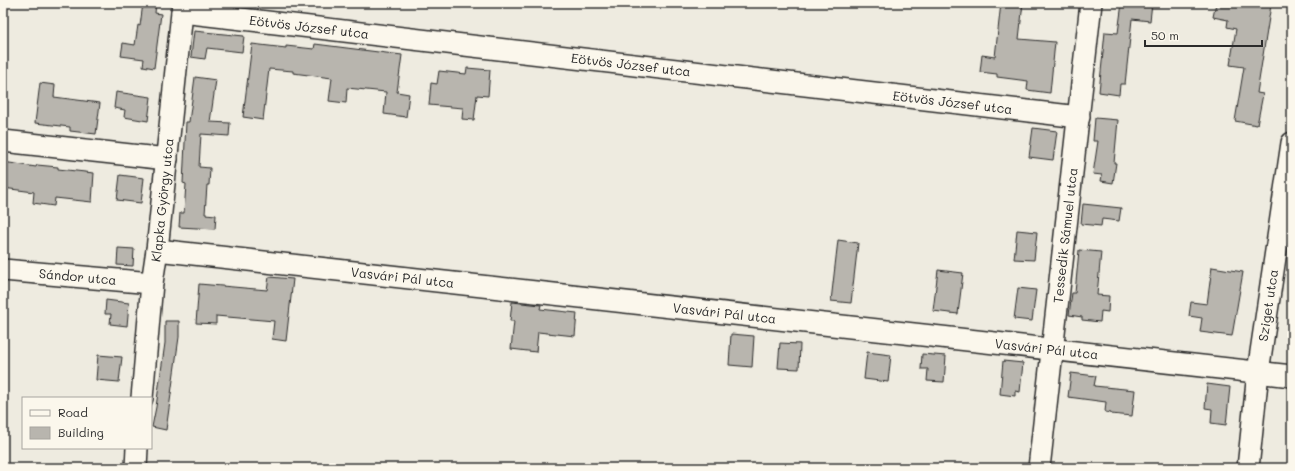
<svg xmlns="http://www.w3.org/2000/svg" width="1295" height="471" font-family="Mali,sans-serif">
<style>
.building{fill:#b8b5ae;stroke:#2b2b2b}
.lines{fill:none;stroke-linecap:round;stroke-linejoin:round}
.minor-casing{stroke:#2b2b2b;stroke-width:24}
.minor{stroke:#fbf7ec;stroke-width:21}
.labels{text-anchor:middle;stroke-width:3;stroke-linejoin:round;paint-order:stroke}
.street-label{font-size:13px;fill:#2b2b2b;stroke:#fbf7ec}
</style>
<rect width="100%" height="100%" fill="#eeebe0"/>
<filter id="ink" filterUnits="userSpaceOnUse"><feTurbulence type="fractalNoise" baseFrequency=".025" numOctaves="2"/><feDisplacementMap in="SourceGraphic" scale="8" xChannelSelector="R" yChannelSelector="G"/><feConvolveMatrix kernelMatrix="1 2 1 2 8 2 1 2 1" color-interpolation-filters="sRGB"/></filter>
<g filter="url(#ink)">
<g class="building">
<path d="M 143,3 L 156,3 L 155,13 L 161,14 L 154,68 L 143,66 L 144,59 L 121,56 L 123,43 L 135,45 L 138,25 L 140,26 Z"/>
<path d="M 1001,3 L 1023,3 L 1019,39 L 1055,42 L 1050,93 L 1027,90 L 1028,81 L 997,77 L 997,74 L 980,72 L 982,55 L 995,57 Z"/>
<path d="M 1122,3 L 1152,3 L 1150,21 L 1132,19 L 1125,84 L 1120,84 L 1119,95 L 1099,92 L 1105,32 L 1118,33 Z"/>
<path d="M 1216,3 L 1257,3 L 1271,5 L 1257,93 L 1263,94 L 1257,125 L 1235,121 L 1244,67 L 1230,65 L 1236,29 L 1227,27 L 1228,20 L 1213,17 Z"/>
<path d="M 194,31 L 244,36 L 242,52 L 207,48 L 205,59 L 191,57 Z"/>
<path d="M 252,44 L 286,48 L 286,46 L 314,49 L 315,44 L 402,55 L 397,92 L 409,94 L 406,117 L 384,114 L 386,92 L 347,88 L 346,103 L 329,101 L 332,78 L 293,73 L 293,71 L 269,69 L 263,120 L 243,117 Z"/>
<path d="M 467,68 L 490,70 L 488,96 L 477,95 L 474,120 L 462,119 L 463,108 L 429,105 L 431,83 L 437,84 L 439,71 L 466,74 Z"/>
<path d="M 195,77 L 216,80 L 210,122 L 230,123 L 229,136 L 201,134 L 199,167 L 210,168 L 209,185 L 207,185 L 205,214 L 216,215 L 215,229 L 179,227 L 180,213 L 184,213 L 186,184 L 183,183 L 186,122 L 189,122 Z"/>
<path d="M 40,83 L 55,85 L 54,97 L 100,103 L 96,134 L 70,131 L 70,127 L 35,123 Z"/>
<path d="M 116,92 L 151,97 L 148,121 L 124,117 L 125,110 L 114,108 Z"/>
<path d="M 1095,118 L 1118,120 L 1114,163 L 1116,163 L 1113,183 L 1101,181 L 1102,175 L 1093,174 L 1098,141 L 1093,141 Z"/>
<path d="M 1033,128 L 1057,131 L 1053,160 L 1029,157 Z"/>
<path d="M 3,162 L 36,167 L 37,165 L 58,167 L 58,169 L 94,173 L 92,202 L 55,198 L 54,206 L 33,203 L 34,192 L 3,188 Z"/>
<path d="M 120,175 L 144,178 L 141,203 L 117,200 Z"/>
<path d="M 1083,204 L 1121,208 L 1119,221 L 1102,219 L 1101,226 L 1081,224 Z"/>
<path d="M 1017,230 L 1037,232 L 1034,260 L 1014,259 Z"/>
<path d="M 838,240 L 858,243 L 851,303 L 831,301 Z"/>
<path d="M 118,248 L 134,249 L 133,266 L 117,265 Z"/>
<path d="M 1079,250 L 1101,252 L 1097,295 L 1109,296 L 1108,312 L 1101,311 L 1100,322 L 1082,320 L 1082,317 L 1069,315 L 1072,293 L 1075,293 Z"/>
<path d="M 1212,267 L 1243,272 L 1232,336 L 1200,332 L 1202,318 L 1189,316 L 1191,302 L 1207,304 Z"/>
<path d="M 938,270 L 963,273 L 958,314 L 933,311 Z"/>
<path d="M 269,277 L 293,279 L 286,341 L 272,339 L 274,321 L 216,316 L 216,324 L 196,323 L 199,284 L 267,290 Z"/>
<path d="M 1018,288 L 1036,290 L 1032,321 L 1014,319 Z"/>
<path d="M 106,300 L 129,303 L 127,326 L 110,324 L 111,314 L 105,314 Z"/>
<path d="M 512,302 L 541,305 L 540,309 L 577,313 L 575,336 L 538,332 L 536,352 L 511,349 L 514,321 L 510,321 Z"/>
<path d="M 165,321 L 179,321 L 179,337 L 166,430 L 152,427 L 156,407 L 165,343 Z"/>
<path d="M 731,334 L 754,336 L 752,367 L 729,365 Z"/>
<path d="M 780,343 L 800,344 L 799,369 L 778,368 Z"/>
<path d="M 867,352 L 891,355 L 888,382 L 864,379 Z"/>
<path d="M 922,354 L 946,356 L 944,382 L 927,381 L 928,369 L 921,369 Z"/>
<path d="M 98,355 L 122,357 L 119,382 L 96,380 Z"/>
<path d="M 1003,361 L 1023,363 L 1020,392 L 1015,391 L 1015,396 L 1000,394 Z"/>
<path d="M 1071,373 L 1096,376 L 1094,386 L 1135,390 L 1132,416 L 1111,414 L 1111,413 L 1105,412 L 1106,402 L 1068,397 Z"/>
<path d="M 1207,384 L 1230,387 L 1226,425 L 1211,423 L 1212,409 L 1205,408 Z"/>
</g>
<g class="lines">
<g class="minor-casing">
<g id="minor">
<path id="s1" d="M 182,12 L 1079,117"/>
<path d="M 3,141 L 167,159"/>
<path id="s2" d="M 157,250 L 1292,376"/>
<path id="s3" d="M 3,270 L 152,283"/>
<path id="s4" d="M 142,398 L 152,283 L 157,250 L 183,3"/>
<path d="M 136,468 L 137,448"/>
<path id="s5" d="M 1039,468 L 1091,3"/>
<path id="s6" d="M 1248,468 L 1258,372 L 1292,143"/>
</g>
</g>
<use href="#minor" class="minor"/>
</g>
</g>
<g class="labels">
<g class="street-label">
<text dy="5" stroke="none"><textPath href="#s1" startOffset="128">Eötvös József utca</textPath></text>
<text dy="5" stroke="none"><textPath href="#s1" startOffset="452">Eötvös József utca</textPath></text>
<text dy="5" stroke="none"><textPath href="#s1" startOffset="776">Eötvös József utca</textPath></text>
<text dy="5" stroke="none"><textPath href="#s4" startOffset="199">Klapka György utca</textPath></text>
<text dy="5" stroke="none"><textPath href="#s5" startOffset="234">Tessedik Sámuel utca</textPath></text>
<text dy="5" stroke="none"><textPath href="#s3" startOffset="75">Sándor utca</textPath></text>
<text dy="5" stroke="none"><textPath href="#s2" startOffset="247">Vasvári Pál utca</textPath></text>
<text dy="5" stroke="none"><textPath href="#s6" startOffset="164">Sziget utca</textPath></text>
<text dy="5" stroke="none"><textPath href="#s2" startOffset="571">Vasvári Pál utca</textPath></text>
<text dy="5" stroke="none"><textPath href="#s2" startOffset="895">Vasvári Pál utca</textPath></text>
</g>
</g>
<rect width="1295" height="471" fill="none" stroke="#fbf7ec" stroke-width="16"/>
<rect x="8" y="8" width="1279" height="455" fill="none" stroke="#2b2b2b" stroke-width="1.5" filter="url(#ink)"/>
<rect x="22" y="397" width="130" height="52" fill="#fbf7ec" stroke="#a8a59f"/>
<rect x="30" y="410" width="20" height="6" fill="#fbf7ec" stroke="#a8a59f"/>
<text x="58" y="417" font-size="12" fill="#2b2b2b">Road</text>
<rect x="30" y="427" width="20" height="12" fill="#b8b5ae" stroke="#a8a59f"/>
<text x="58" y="437" font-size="12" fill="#2b2b2b">Building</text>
<path d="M1145 40v6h117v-6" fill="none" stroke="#2b2b2b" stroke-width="2"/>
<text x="1151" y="40" font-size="12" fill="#2b2b2b" stroke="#fbf7ec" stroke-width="3" paint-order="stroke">50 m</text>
</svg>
